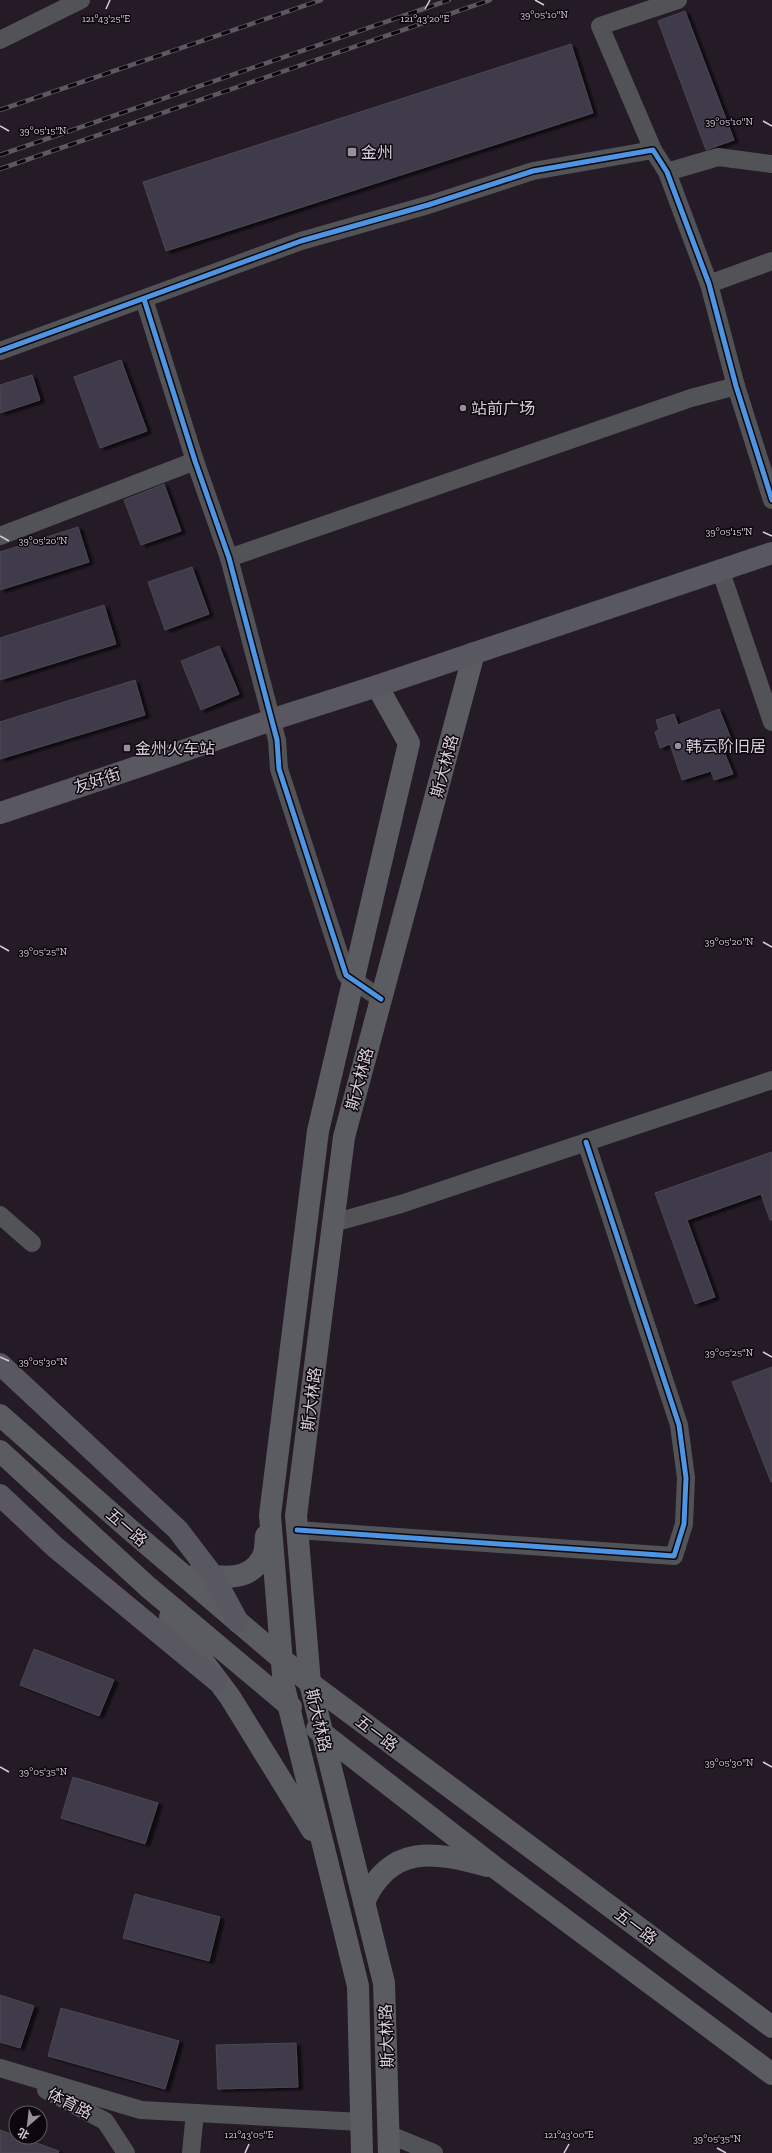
<svg xmlns="http://www.w3.org/2000/svg" width="772" height="2153" font-family="'Zilla Slab','Noto Sans SC',serif">
<style>
.building{fill:#403a4c;stroke:#4c4751;filter:url(#shadow)}
.lines{fill:none;stroke-linecap:round;stroke-linejoin:round}
.minor{stroke:#515357;stroke-width:18}
.major{stroke:#5b5c62;stroke-width:22}
.highway{stroke:#595860;stroke-width:22}
.rail-casing{stroke:#5b585f;stroke-width:4.5}
.rail{stroke:#0c060d;stroke-width:3;stroke-dasharray:9;stroke-linecap:butt}
.cycleway-casing{stroke:#0c060d;stroke-width:8}
.cycleway{stroke:#4d94e3;stroke-width:5}
.ticks{fill:none;stroke:#d8cdda;stroke-width:1.5}
.poi-dot{fill:#998f9b;stroke:#0c060d;stroke-width:1.5}
.labels{text-anchor:middle;stroke-width:3;stroke-linejoin:round;paint-order:stroke}
.poi-label{font-size:16px;fill:#d8cdda;stroke:#0c060d;text-anchor:start}
.street-label{font-size:16px;fill:#d8cdda;stroke:#0c060d}
.ticks-label{font-size:10px;text-anchor:middle;fill:#d8cdda;stroke:#0c060d;stroke-width:3;stroke-linejoin:round;paint-order:stroke}
</style>
<defs>
<filter id="shadow"><feDropShadow dx="4.5" dy="2.5" stdDeviation="1" flood-color="#0009"/></filter>
</defs>
<rect width="100%" height="100%" fill="#241b26"/>
<g class="building">
<path d="M 685,11 L 734,140 L 706,150 L 658,21 Z"/>
<path d="M 571,44 L 593,113 L 166,251 L 143,182 Z"/>
<path d="M 121,360 L 147,431 L 100,448 L 74,377 Z"/>
<path d="M 32,375 L 40,400 L 0,413 L 0,385 Z"/>
<path d="M 164,484 L 181,531 L 141,545 L 124,500 Z"/>
<path d="M 78,527 L 89,562 L 0,590 L 0,552 Z"/>
<path d="M 192,567 L 209,614 L 165,630 L 148,582 Z"/>
<path d="M 104,605 L 116,644 L 0,680 L 0,638 Z"/>
<path d="M 219,646 L 239,694 L 201,710 L 181,661 Z"/>
<path d="M 135,680 L 145,715 L 0,759 L 0,722 Z"/>
<path d="M 719,709 L 731,739 L 721,744 L 733,774 L 714,780 L 711,771 L 682,780 L 670,744 L 660,748 L 655,732 L 659,729 L 656,720 L 674,714 L 678,725 Z"/>
<path d="M 772,1152 L 772,1220 L 770,1220 L 761,1194 L 687,1220 L 715,1297 L 695,1304 L 655,1193 Z"/>
<path d="M 772,1367 L 772,1482 L 771,1482 L 732,1382 Z"/>
<path d="M 34,1649 L 114,1680 L 99,1716 L 20,1685 Z"/>
<path d="M 73,1777 L 158,1803 L 145,1844 L 61,1818 Z"/>
<path d="M 135,1894 L 220,1917 L 209,1961 L 123,1938 Z"/>
<path d="M 0,1995 L 34,2006 L 20,2048 L 0,2042 Z"/>
<path d="M 61,2008 L 179,2041 L 165,2089 L 48,2056 Z"/>
<path d="M 296,2043 L 298,2087 L 218,2089 L 216,2045 Z"/>
<path d="M 0,2130 L 59,2151 L 58,2153 L 0,2153 Z"/>
</g>
<g class="lines">
<g class="minor">
<path d="M 0,40 L 81,0"/>
<path d="M 653,150 L 600,26 L 678,0"/>
<path d="M 667,172 L 718,157 L 772,164"/>
<path d="M 709,284 L 772,261"/>
<path d="M 144,299 L 195,461 L 229,558 L 277,740 L 279,769 L 346,975 L 381,999"/>
<path d="M 0,351 L 301,241 L 428,205 L 533,171 L 653,150 L 667,172 L 709,284 L 736,386 L 772,500"/>
<path d="M 0,536 L 195,461"/>
<path d="M 229,558 L 691,398 L 736,386"/>
<path d="M 720,569 L 772,722"/>
<path d="M 0,1215 L 32,1243"/>
<path d="M 333,1223 L 401,1204 L 772,1080"/>
<path d="M 297,1530 L 674,1556 L 684,1524 L 686,1478 L 679,1425 L 586,1142"/>
<path d="M 0,2068 L 141,2110 L 361,2122"/>
<path d="M 46,2090 L 105,2121 L 126,2153"/>
<path d="M 388,2134 L 434,2153"/>
<path d="M 191,2153 L 195,2113"/>
</g>
<g class="major">
<path d="M 0,1415 L 128,1528 L 310,1683 L 772,2027"/>
<path d="M 0,1451 L 148,1587 L 291,1707"/>
<path d="M 197,1574 C 220,1577 248,1583 262,1558 C 266,1552 265,1543 266,1536"/>
<path d="M 170,1617 L 230,1697 L 312,1830"/>
<path d="M 317,1729 L 497,1869 L 772,2074"/>
<path d="M 364,1902 C 390,1844 434,1851 487,1866"/>
<path d="M 362,2153 L 358,1986 L 284,1687 L 270,1515 L 318,1131 L 409,743 L 377,686"/>
<path d="M 389,2153 L 384,1983 L 310,1683 L 296,1516 L 344,1137 L 474,653"/>
</g>
<g class="highway">
<path d="M 0,813 L 146,764 L 280,717 L 377,686 L 772,553"/>
<path d="M 0,1364 L 178,1530 L 213,1576 L 238,1622"/>
<path d="M 0,1495 L 55,1547 L 216,1680"/>
</g>
<g class="rail-casing">
<g id="rail">
<path d="M 0,110 L 321,0"/>
<path d="M 0,155 L 449,0"/>
<path d="M 0,169 L 490,0"/>
</g>
</g>
<use href="#rail" class="rail"/>
<g class="cycleway-casing">
<g id="cycleway">
<path d="M 144,299 L 195,461 L 229,558 L 277,740 L 279,769 L 346,975 L 381,999"/>
<path d="M 0,351 L 301,241 L 428,205 L 533,171 L 653,150 L 667,172 L 709,284 L 736,386 L 772,500"/>
<path d="M 297,1530 L 674,1556 L 684,1524 L 686,1478 L 679,1425 L 586,1142"/>
</g>
</g>
<use href="#cycleway" class="cycleway"/>
</g>
<path class="ticks" d="M 535,0 L 544,5M 106,9 L 110,0M 425,9 L 430,0M 763,121 L 772,126M 0,126 L 9,131M 763,532 L 772,536M 0,536 L 9,541M 763,942 L 772,947M 0,946 L 9,951M 763,1352 L 772,1357M 0,1357 L 9,1361M 763,1762 L 772,1767M 0,1767 L 9,1772M 717,2148 L 726,2153M 245,2153 L 249,2144M 564,2153 L 569,2144"/>
<g class="poi-dot">
<rect x="347" y="147" width="10" height="10" rx="2"/>
<circle cx="463" cy="408" r="4"/>
<circle cx="678" cy="746" r="4"/>
<rect x="123" y="744" width="8" height="8" rx="2"/>
</g>
<g class="labels">
<g class="poi-label">
<text x="361" y="158">金州</text>
<text x="471" y="414">站前广场</text>
<text x="686" y="752">韩云阶旧居</text>
<text x="135" y="754">金州火车站</text>
</g>
<g class="street-label">
<text transform="translate(444 766) rotate(-75)" y="6">斯大林路</text>
<text transform="translate(97 780) rotate(-18)" y="6">友好街</text>
<text transform="translate(359 1079) rotate(-75)" y="6">斯大林路</text>
<text transform="translate(311 1399) rotate(-83)" y="6">斯大林路</text>
<text transform="translate(127 1527) rotate(41)" y="6">五一路</text>
<text transform="translate(319 1720) rotate(77)" y="6">斯大林路</text>
<text transform="translate(377 1733) rotate(37)" y="6">五一路</text>
<text transform="translate(636 1926) rotate(37)" y="6">五一路</text>
<text transform="translate(386 2036) rotate(-92)" y="6">斯大林路</text>
<text transform="translate(70 2103) rotate(27)" y="6">体育路</text>
</g>
</g>
<g class="ticks-label">
<text x="544" y="18">39°05'10"N</text>
<text x="106" y="22">121°43'25"E</text>
<text x="425" y="22">121°43'20"E</text>
<text x="729" y="125">39°05'10"N</text>
<text x="43" y="134">39°05'15"N</text>
<text x="729" y="535">39°05'15"N</text>
<text x="43" y="544">39°05'20"N</text>
<text x="729" y="945">39°05'20"N</text>
<text x="43" y="955">39°05'25"N</text>
<text x="729" y="1356">39°05'25"N</text>
<text x="43" y="1365">39°05'30"N</text>
<text x="729" y="1766">39°05'30"N</text>
<text x="43" y="1775">39°05'35"N</text>
<text x="249" y="2138">121°43'05"E</text>
<text x="569" y="2138">121°43'00"E</text>
<text x="717" y="2142">39°05'35"N</text>
</g>
<g transform="translate(28 2125) rotate(208)"><circle r="19" fill="#0c060d" stroke="#5e565f"/>
<path d="M0-3L7 15L0 10L-7 15Z" fill="#998f9b"/>
<text y="-6" font-size="11" font-weight="bold" text-anchor="middle" fill="#d8cdda">北</text>
</g>
</svg>
